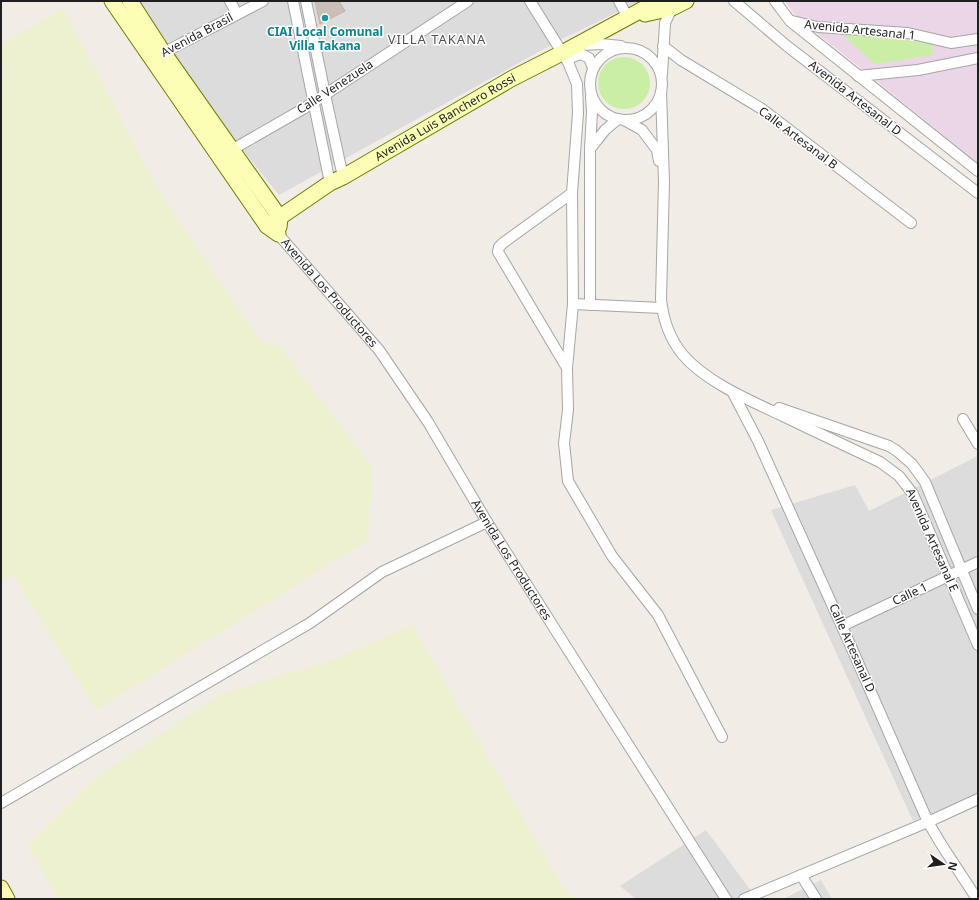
<svg xmlns="http://www.w3.org/2000/svg" width="979" height="900" font-family="'Noto Sans',sans-serif">
<style>
.residential{fill:#dddcdc}
.industrial{fill:#ead6e7}
.farmland{fill:#eef1cf}
.grass{fill:#cbeea7}
.building{fill:#c9bfb7;stroke:#c3b2a6}
.lines{fill:none;stroke-linecap:round;stroke-linejoin:round}
.street-casing{stroke:#a6a6a6;stroke-width:12}
.secondary-casing{stroke:#717c00;stroke-width:17}
.street{stroke:#fff;stroke-width:10}
.secondary{stroke:#fbfeb5;stroke-width:15}
.culture-dot{fill:#0f9aa8;stroke:#fff;stroke-width:1.5}
.labels{text-anchor:middle;stroke-width:3;stroke-linejoin:round;paint-order:stroke}
.street-label{font-size:12px;fill:#1f1f1f;stroke:#fff}
.culture-label{font-size:12px;font-weight:bold;fill:#0d838f;stroke:#fff}
.neighbourhood-label{font-size:13px;letter-spacing:1px;fill:#525252;stroke:#fff}
</style>
<rect width="100%" height="100%" fill="#f1ece5"/>
<g class="residential">
<path d="M 138,1 L 641,1 L 564,38 L 279,195 L 229,133 Z"/>
<path d="M 978,456 L 978,795 L 913,821 L 771,510 L 855,485 L 869,511 Z"/>
<path d="M 706,830 L 757,899 L 636,899 L 620,886 Z"/>
<path d="M 821,880 L 832,899 L 783,899 Z"/>
</g>
<path class="industrial" d="M 785,1 L 978,1 L 978,163 L 796,16 Z"/>
<g class="farmland">
<path d="M 63,8 L 159,192 L 260,341 L 279,345 L 372,467 L 368,540 L 96,710 L 13,575 L 1,581 L 1,76 L 6,73 L 1,65 L 1,45 Z"/>
<path d="M 412,625 L 564,890 L 578,899 L 58,899 L 27,845 L 92,780 L 221,694 L 335,659 Z"/>
</g>
<g class="grass">
<path d="M 844,34 L 932,43 L 933,55 L 875,64 L 844,36 Z"/>
<circle cx="624" cy="83" r="26"/>
</g>
<path class="building" d="M 315,1 L 339,1 L 345,11 L 320,24 Z"/>
<g class="lines">
<g class="street-casing">
<g id="street">
<path d="M 230,1 L 237,14"/>
<path d="M 293,1 L 330,183"/>
<path d="M 306,1 L 326,99 L 343,177"/>
<path d="M 530,1 L 568,62 L 577,84 L 578,113 L 572,193 L 503,243 L 499,247 L 498,252 L 567,368"/>
<path d="M 619,1 L 628,18"/>
<path d="M 734,1 L 787,46 L 978,193"/>
<path d="M 775,1 L 790,21 L 978,171"/>
<path d="M 792,21 L 818,27 L 908,33 L 951,43 L 978,39"/>
<path d="M 581,45 L 601,44 L 621,46"/>
<path d="M 663,46 L 681,60 L 762,109 L 911,223"/>
<circle cx="626" cy="84" r="36"/>
<path d="M 159,55 L 263,1"/>
<path d="M 568,62 L 572,57 L 581,54 L 589,58 L 593,68"/>
<path d="M 662,74 L 665,23 L 672,8 L 671,5"/>
<path d="M 858,76 L 918,70 L 978,58"/>
<path d="M 661,92 L 664,182 L 661,299 C 663,319 669,338 683,355 C 706,382 751,401 783,416 C 816,432 848,447 880,462 L 899,476 L 913,494 L 978,645"/>
<path d="M 624,120 L 642,130 L 657,150 L 659,161"/>
<path d="M 590,149 L 605,130 L 618,119"/>
<path d="M 228,152 L 303,109 L 468,1"/>
<path d="M 572,193 L 573,304 L 567,368 L 568,410 L 564,443 L 568,481 L 612,556 L 658,615 L 722,737"/>
<path id="s1" d="M 278,234 L 379,350 L 428,422 L 487,522 L 726,899"/>
<path d="M 573,304 L 662,308"/>
<path d="M 590,305 L 590,149 L 592,112 L 591,97"/>
<path d="M 733,393 L 758,441 L 849,642 L 928,822 L 941,844 L 977,899"/>
<path d="M 779,408 L 889,446 L 897,451 L 912,464 L 925,482 L 978,609"/>
<path d="M 963,419 L 978,444"/>
<path d="M 842,626 L 978,562"/>
<path d="M 1,803 L 310,623 L 382,572 L 487,522"/>
<path d="M 801,875 L 816,899"/>
<path d="M 744,899 L 928,822 L 978,799"/>
</g>
</g>
<g class="secondary-casing">
<g id="secondary">
<path d="M 112,1 L 267,226 L 278,234"/>
<path d="M 130,1 L 163,52 L 280,218 L 279,227"/>
<path d="M 645,14 L 672,8 L 686,1"/>
<path id="s2" d="M 267,226 L 330,183 L 343,177 L 511,79 L 562,53 L 658,1"/>
<path d="M 1,888 L 7,899"/>
</g>
</g>
<use href="#street" class="street"/>
<use href="#secondary" class="secondary"/>
</g>
<circle class="culture-dot" cx="325" cy="18" r="4"/>
<g class="labels">
<g class="street-label">
<text transform="translate(860 30) rotate(6)" y="4">Avenida Artesanal 1</text>
<text transform="translate(197 35) rotate(-28)" y="4">Avenida Brasil</text>
<text transform="translate(335 87) rotate(-33)" y="4">Calle Venezuela</text>
<text transform="translate(855 98) rotate(38)" y="4">Avenida Artesanal D</text>
<text dy="4" stroke="none"><textPath href="#s2" startOffset="209">Avenida Luis Banchero Rossi</textPath></text>
<text transform="translate(798 138) rotate(37)" y="4">Calle Artesanal B</text>
<text dy="4" stroke="none"><textPath href="#s1" startOffset="78">Avenida Los Productores</textPath></text>
<text transform="translate(932 540) rotate(66)" y="4">Avenida Artesanal E</text>
<text dy="4" stroke="none"><textPath href="#s1" startOffset="402">Avenida Los Productores</textPath></text>
<text transform="translate(910 594) rotate(-25)" y="4">Calle 1</text>
<text transform="translate(852 648) rotate(66)" y="4">Calle Artesanal D</text>
</g>
<g class="culture-label">
<text x="325" y="36">CIAI Local Comunal<tspan x="325" dy="14">Villa Takana</tspan></text>
</g>
<g class="neighbourhood-label">
<text x="437" y="44">VILLA TAKANA</text>
</g>
</g>
<rect width="979" height="900" fill="none" stroke="#1f1f1f" stroke-width="4"/>
<g transform="translate(943 864) rotate(103)" stroke="#ffffff" stroke-width="3" paint-order="stroke">
<path d="M0-3L7 15L0 10L-7 15Z" fill="#1f1f1f"/>
<text y="-6" font-size="11" font-weight="bold" text-anchor="middle" fill="#1f1f1f">N</text>
</g>
</svg>
